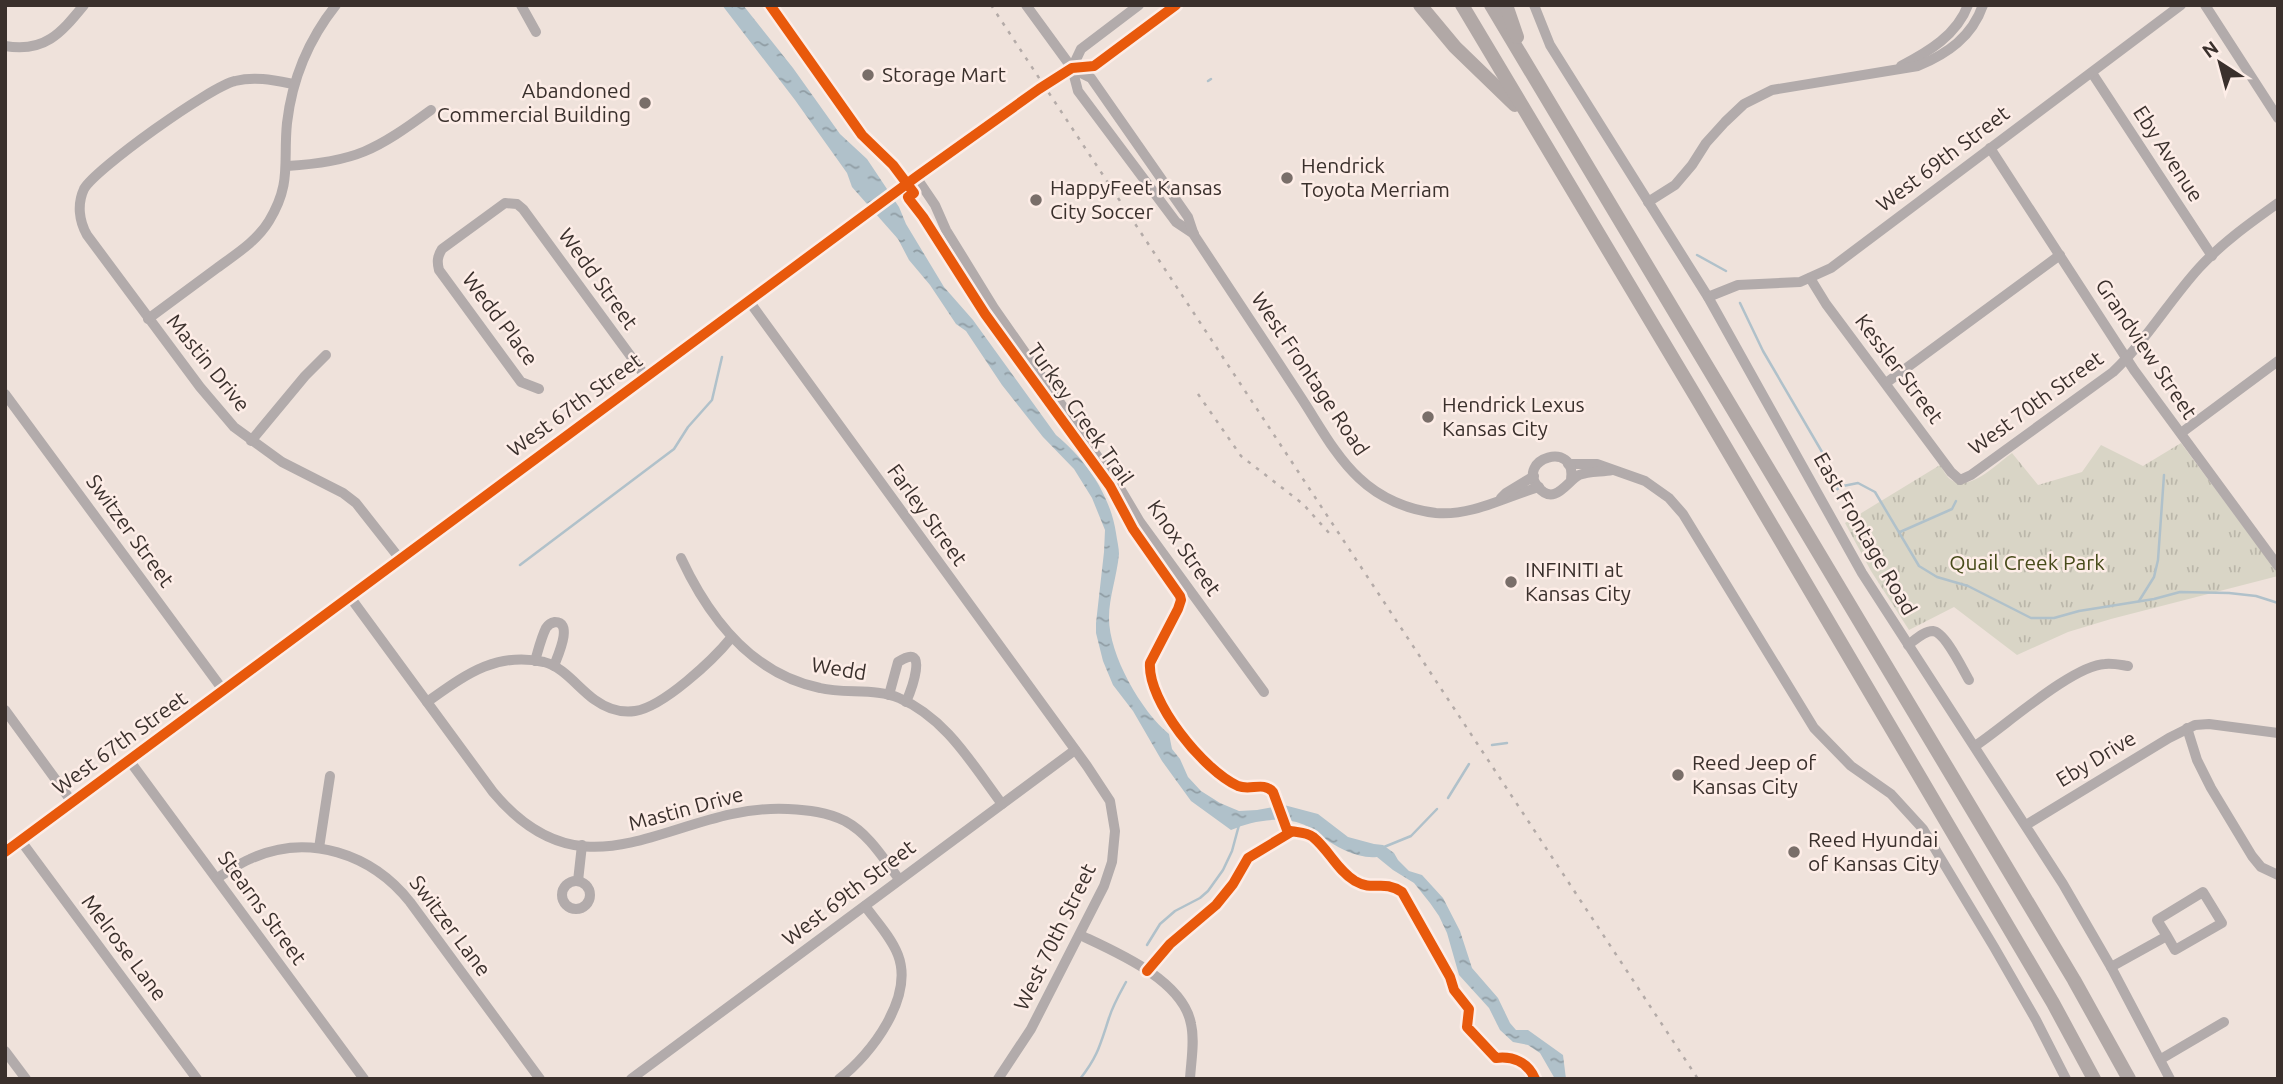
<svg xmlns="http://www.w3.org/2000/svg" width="2283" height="1084" font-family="Ubuntu,sans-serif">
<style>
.grass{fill:url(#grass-tufts)}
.water{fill:url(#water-ripples)}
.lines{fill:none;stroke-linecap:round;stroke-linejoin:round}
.stream{stroke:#b0c1ca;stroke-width:2.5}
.minor{stroke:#b2abab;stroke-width:10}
.highway{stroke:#b1a8a6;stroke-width:14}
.rail{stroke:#b4aba8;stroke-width:2.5;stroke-dasharray:3.5 7;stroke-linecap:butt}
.cycleway-casing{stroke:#fdede7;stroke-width:15}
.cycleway{stroke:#e8590c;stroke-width:10}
.poi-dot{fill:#796e69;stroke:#fdede7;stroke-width:2.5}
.labels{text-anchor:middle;stroke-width:5;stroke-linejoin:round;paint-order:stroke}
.poi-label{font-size:21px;fill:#3a302c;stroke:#fdede7;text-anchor:start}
.street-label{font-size:21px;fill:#3a302c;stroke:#fdede7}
.park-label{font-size:21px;fill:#474b1a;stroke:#fdede7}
</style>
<defs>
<pattern id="grass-tufts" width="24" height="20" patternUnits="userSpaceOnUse" patternTransform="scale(1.75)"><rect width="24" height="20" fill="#d9d5c6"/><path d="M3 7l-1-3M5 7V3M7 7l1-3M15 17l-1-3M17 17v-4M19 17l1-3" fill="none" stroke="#bbb7aa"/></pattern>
<pattern id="water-ripples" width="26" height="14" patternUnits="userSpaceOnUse" patternTransform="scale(1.75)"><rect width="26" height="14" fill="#b0c1ca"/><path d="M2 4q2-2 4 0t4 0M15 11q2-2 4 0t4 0" fill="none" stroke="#909da4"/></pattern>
</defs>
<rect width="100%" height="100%" fill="#efe2db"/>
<path class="grass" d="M 2181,443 L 2278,573 L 2278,576 L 2111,619 L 2068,632 L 2017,655 L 1954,607 L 1909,630 L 1871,571 L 1845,523 L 1940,465 C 1943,469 1946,476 1950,479 C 1968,494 1998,463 2012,453 L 2038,485 L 2082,472 L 2101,445 L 2143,466 Z"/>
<path class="water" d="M 722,5 L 743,5 L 793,68 L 840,134 L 867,159 L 899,207 L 906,224 L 944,287 L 973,320 L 1056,435 C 1086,460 1110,494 1116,533 C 1117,540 1119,548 1119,554 C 1117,576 1109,597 1109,618 C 1109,655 1141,711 1169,734 L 1172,749 L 1180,759 L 1188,777 L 1201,791 L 1220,803 L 1239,811 L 1257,810 L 1284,805 L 1318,814 L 1348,837 L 1374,844 L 1383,845 L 1394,853 L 1398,860 L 1409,871 L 1422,875 L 1443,898 L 1460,931 L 1472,968 L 1498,998 L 1510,1023 L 1516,1030 L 1528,1030 L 1563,1055 L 1566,1079 L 1555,1079 L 1540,1053 L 1528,1045 L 1513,1042 L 1500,1030 L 1489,1008 L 1459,975 L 1447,933 L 1439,916 L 1430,903 L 1414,883 L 1393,870 L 1377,857 C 1357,859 1337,847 1320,836 C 1315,833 1313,829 1307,826 C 1284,815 1254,820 1231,830 L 1191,801 L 1162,761 L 1133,711 L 1113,685 L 1103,661 L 1096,633 L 1096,623 L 1104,552 L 1105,530 L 1092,498 L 1074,469 L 1043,437 L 1002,385 L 966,331 L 956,324 L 930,285 L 909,260 L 898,239 L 852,187 L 847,173 L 795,100 Z"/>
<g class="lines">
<g class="stream">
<path d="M 1208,81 L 1211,79"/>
<path d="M 1697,255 L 1726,271"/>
<path d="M 1740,303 L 1763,351 L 1832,469 L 1838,488"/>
<path d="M 1834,491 L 1843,486 L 1858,483 L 1875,492 L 1919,566 L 1937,577 L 1968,586 L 2031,618 L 2054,618 L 2079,611 L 2154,599 L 2180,592 L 2229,593 L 2256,596 L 2278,603"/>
<path d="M 1900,532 L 1952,509 L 1956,501"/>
<path d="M 520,565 L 674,449 L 688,427 L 712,400 L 722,357"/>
<path d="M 2139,601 L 2154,577 L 2158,560 L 2164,475"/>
<path d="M 1492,745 L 1507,743"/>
<path d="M 1448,798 L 1469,764"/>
<path d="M 1384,847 L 1411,836 L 1437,809"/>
<path d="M 1147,945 L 1160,924 L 1175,911 L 1200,898 L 1208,891 L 1223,870 L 1232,851 L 1239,825"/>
<path d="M 1080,1079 C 1098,1056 1100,1045 1109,1018 C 1113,1005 1120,993 1126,982"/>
</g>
<g class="minor">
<path d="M 521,5 L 536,32"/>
<path d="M 1026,5 L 1072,68 L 1078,91 L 1176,222 L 1194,234"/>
<path d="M 1534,5 L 1550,45 L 1708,297 L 1862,573 L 2063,884 L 2111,967 L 2170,1079"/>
<path d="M 2205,5 L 2278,118"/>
<path d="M 5,46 C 45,53 61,33 84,5"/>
<path d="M 1901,66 C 1928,52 1957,35 1968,5"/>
<path d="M 1072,68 L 1081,49 L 1139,5"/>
<path d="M 1073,69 L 1091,78 L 1188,217 L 1194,235 C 1229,288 1265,342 1300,396 C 1318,423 1335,456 1359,478 C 1380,498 1408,510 1436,513 C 1472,516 1505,497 1539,487"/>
<path d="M 2092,73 L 2212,256"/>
<path d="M 293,84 C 273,80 255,76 235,81 C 211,86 95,169 84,189 C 77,204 79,221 87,235 L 200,387 L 234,427 L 282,462 L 343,493 L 356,503 L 400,559"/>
<path d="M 1990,148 L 2134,370 L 2278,566"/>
<path d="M 287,166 C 356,162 376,150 431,110"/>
<path d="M 916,177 L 935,205 L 946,230 L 994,308 L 1121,490 L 1140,522 L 1264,692"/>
<path d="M 1648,202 L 1675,185 L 1692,165 L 1706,143 L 1725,122 L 1744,104 L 1772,90 L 1918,66 C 1947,54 1972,37 1983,5"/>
<path d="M 1810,278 L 1826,304 L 1951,472 L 1960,480 L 1971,475 L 2113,372 C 2146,341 2169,301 2199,268 C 2222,243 2250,223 2278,203"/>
<path d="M 1708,297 L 1738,285 L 1800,282 L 1831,268 L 2181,5"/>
<path d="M 749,301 L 1087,766 L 1110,801 L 1115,831 L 1112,862 L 1104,886 L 1031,1029 L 998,1079"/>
<path d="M 148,319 C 171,302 194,285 217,268 C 236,254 257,241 269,221 C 292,183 283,163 287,123 C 292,80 309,39 336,5"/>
<path d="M 1886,383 L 2060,255"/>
<path d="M 539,389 L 521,382 L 439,270 C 437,262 437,257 442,249 L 505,203 L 517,204 L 523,209 L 646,377"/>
<path d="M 5,394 L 223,690"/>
<path d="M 2181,433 L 2278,361"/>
<path d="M 251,441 L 305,376 L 326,355"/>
<path d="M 1568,464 L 1597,464 L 1645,481 L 1669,498 L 1683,514 L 1814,728 L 1851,766 L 1891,794 L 1923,829 L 1994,947 L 2036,1020 L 2066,1079"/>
<path d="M 1571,480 C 1577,439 1515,459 1538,487 C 1555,507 1567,481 1579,475 C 1588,471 1602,472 1612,470"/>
<path d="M 1501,498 L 1506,493 L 1534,476"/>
<path d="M 681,558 C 709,618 751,674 820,688 C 844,694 877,688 899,698 C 946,718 972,764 1002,804"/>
<path d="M 350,597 L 493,792 C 590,908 675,803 788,809 C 808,810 827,812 845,821 C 869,834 883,858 899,879"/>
<path d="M 1908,645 C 1915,640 1924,631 1933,631 C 1945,632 1963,670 1969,680"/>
<path d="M 535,661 C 538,651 541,638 546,628 C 548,625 550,623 555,622 C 574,622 557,657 554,666"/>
<path d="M 889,695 L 898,662 C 931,640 910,693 906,702"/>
<path d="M 427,702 C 464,676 495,651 544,662 C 564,667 578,688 595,700 C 606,708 620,713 635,711 C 663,707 713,660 731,638"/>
<path d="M 5,710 L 72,802"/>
<path d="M 2187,728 L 2197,760 L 2211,788 L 2252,856 L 2261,867 L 2278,875"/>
<path d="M 1975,746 C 2004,727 2073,665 2105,664 C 2113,663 2121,665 2128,666"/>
<path d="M 129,760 L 364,1079"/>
<path d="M 2026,825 L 2169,738 L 2195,725 L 2209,724 L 2278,733"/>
<path d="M 21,841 L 197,1079"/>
<path d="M 319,848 L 330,776"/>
<path d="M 5,852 L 916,177 L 1039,89 L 1072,68 L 1094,66 L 1176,5"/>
<path d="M 217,878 C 228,872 238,864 250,859 C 308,832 372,854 410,902 L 540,1079"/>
<circle cx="576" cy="895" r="14"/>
<path d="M 578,881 L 582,845"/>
<path d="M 1080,935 C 1116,952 1183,980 1191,1024 C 1195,1041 1191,1061 1190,1079"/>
<path d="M 2111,967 L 2167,936 L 2157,920 L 2203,892 L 2222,923 L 2175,950 L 2167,936"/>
<path d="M 5,1051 L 26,1079"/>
<path d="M 2161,1059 L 2224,1022"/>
<path d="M 631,1079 L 1075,750"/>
<path d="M 839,1079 C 872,1054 914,997 898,955 C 891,937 876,921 865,906"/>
</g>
<g class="highway">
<path d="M 1420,5 L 1455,47 L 1515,105"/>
<path d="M 1462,5 L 1699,402 L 2053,1003 L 2094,1079"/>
<path d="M 1491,5 L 2074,980 L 2129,1079"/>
<path d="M 1506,5 L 1517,37"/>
</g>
<g class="rail">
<path d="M 991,5 L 1698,1079"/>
<path d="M 1198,394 L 1241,456 L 1303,504 L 1330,534"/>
</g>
<g class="cycleway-casing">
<g id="cycleway">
<path d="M 770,5 L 862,135 L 893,165 L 914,193 L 908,197 L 909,199 L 923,217 L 985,314 L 1110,486 L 1133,529 L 1180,596 L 1181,600 L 1178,609 L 1150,663 C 1147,701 1204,771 1238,786 C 1251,791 1263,781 1273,792 L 1287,830 C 1295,833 1305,831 1313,837 C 1329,850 1337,870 1355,881 C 1374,892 1382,879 1402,892 L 1450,977 L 1454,990 L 1469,1009 L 1467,1027 L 1496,1058 C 1513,1056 1528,1062 1535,1079"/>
<path d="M 5,852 L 916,177 L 1039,89 L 1072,68 L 1094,66 L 1176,5"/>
<path d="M 1147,971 L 1170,944 L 1216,905 L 1233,884 L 1248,858 L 1291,832"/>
</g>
</g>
<use href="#cycleway" class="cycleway"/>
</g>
<g class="poi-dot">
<circle cx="868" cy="75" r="7"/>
<circle cx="645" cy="103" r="7"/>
<circle cx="1287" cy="178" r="7"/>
<circle cx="1036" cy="200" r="7"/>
<circle cx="1428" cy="417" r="7"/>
<circle cx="1511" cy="582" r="7"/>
<circle cx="1678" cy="775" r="7"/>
<circle cx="1794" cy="852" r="7"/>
</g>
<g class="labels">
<g class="poi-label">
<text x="882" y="82">Storage Mart</text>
<text x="631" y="98" text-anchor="end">Abandoned<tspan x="631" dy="24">Commercial Building</tspan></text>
<text x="1301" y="173">Hendrick<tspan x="1301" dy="24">Toyota Merriam</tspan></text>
<text x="1050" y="195">HappyFeet Kansas<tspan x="1050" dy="24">City Soccer</tspan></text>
<text x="1442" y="412">Hendrick Lexus<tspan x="1442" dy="24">Kansas City</tspan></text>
<text x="1525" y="577">INFINITI at<tspan x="1525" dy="24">Kansas City</tspan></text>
<text x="1692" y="770">Reed Jeep of<tspan x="1692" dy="24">Kansas City</tspan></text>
<text x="1808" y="847">Reed Hyundai<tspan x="1808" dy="24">of Kansas City</tspan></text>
</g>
<g class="street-label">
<text transform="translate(2168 154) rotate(57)" y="7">Eby Avenue</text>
<text transform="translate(1943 159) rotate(-37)" y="7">West 69th Street</text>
<text transform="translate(598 279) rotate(54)" y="7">Wedd Street</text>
<text transform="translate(500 319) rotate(53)" y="7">Wedd Place</text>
<text transform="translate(2146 349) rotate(56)" y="7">Grandview Street</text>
<text transform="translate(208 363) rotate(51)" y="7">Mastin Drive</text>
<text transform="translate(1899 369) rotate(53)" y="7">Kessler Street</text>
<text transform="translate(1310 374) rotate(56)" y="7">West Frontage Road</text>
<text transform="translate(2036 403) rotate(-36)" y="7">West 70th Street</text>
<text transform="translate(575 405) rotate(-36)" y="7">West 67th Street</text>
<text transform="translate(1080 414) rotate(55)" y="7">Turkey Creek Trail</text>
<text transform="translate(927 515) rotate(54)" y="7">Farley Street</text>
<text transform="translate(130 531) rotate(54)" y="7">Switzer Street</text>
<text transform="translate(1865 534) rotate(60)" y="7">East Frontage Road</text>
<text transform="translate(1184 548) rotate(55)" y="7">Knox Street</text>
<text transform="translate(839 669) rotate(9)" y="7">Wedd</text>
<text transform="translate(120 743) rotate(-36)" y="7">West 67th Street</text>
<text transform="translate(2096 759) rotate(-31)" y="7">Eby Drive</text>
<text transform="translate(686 809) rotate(-15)" y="7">Mastin Drive</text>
<text transform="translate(849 893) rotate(-37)" y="7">West 69th Street</text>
<text transform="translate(262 908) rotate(54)" y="7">Stearns Street</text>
<text transform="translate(450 926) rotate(53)" y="7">Switzer Lane</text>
<text transform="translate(1055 937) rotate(-64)" y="7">West 70th Street</text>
<text transform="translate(124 948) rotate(53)" y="7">Melrose Lane</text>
</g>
<g class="park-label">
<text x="2027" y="570">Quail Creek Park</text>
</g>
</g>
<rect width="2283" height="1084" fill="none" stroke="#3a302c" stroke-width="14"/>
<g transform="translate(2220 63) rotate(324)" stroke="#fdede7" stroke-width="5" paint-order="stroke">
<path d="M0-5L12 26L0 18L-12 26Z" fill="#3a302c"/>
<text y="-10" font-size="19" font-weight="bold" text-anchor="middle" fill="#3a302c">N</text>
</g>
</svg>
